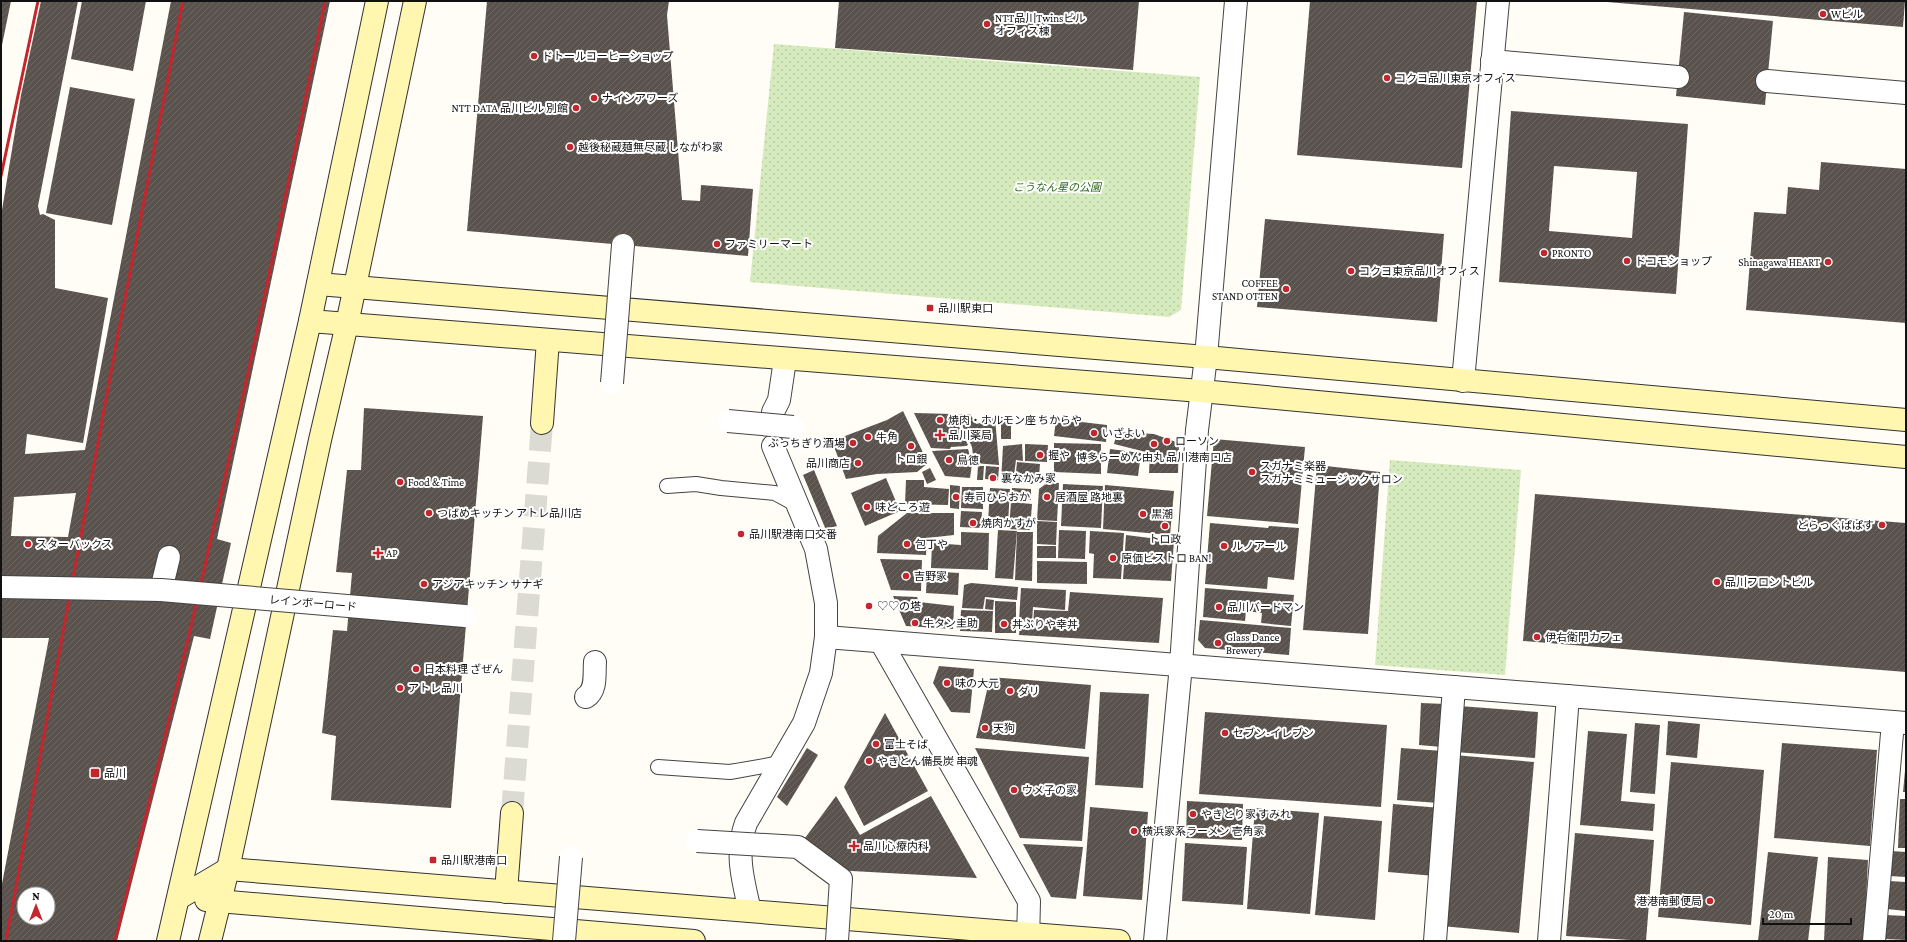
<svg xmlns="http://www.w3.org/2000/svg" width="1907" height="942" font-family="'Crimson Pro','Noto Sans JP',serif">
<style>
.park{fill:url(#park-dots)}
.building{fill:url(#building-hatch);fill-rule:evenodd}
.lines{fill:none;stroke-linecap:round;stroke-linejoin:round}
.secondary-tunnel{stroke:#dbdad3;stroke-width:22;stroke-dasharray:22 11;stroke-linecap:butt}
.lane-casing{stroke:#444;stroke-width:16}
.street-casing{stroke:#444;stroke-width:24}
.secondary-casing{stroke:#333;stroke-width:24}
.lane{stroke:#fff;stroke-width:14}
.street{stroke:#fff;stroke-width:22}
.secondary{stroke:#fff6b0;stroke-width:22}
.rail{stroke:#c4262e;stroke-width:3}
.street-bridge-casing{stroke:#444;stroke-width:24;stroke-linecap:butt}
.street-bridge{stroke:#fff;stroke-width:22}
.poi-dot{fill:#c4262e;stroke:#fff;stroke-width:1.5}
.labels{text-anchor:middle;stroke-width:4;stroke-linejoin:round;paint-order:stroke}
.poi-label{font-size:11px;fill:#111;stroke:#fff;text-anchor:start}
.park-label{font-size:11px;font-style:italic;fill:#2f6b1f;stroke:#fff}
.street-label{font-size:11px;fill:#111;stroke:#fff}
</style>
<defs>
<pattern id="park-dots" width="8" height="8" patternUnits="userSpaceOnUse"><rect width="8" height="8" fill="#d5ebbd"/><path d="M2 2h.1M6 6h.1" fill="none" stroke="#b6c8a1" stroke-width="1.8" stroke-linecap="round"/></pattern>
<pattern id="building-hatch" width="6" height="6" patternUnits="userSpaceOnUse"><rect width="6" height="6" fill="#5a524d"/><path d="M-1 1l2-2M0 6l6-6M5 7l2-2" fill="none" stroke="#6d6662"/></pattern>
</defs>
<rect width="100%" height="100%" fill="#fffdf5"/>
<g class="park">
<path d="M 774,44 L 1200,77 L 1181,310 L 1169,317 L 750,282 Z"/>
<path d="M 1390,460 L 1521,470 L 1505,675 L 1375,665 Z"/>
</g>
<g class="building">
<path d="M 1,1 L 11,1 L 2,45 L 1,45 Z"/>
<path d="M 41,1 L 78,1 L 38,206 L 40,215 L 43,214 L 55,220 L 55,288 L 108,298 L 83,443 L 27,434 L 25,454 L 85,450 L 171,1 L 330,1 L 217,539 L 231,543 L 210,639 L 194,636 L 117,941 L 1,941 L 1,889 L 49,638 L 1,638 L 1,216 L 21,95 ZM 76,493 L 68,537 L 11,536 L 14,497 ZM 24,894 L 48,894 L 48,918 L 24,918 Z"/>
<path d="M 82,1 L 146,1 L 133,71 L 71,59 Z"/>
<path d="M 487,1 L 669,1 L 667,15 L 682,200 L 700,201 L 701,185 L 753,189 L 748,256 L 467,231 Z"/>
<path d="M 839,1 L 1139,1 L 1133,70 L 835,48 Z"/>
<path d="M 1310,1 L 1477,1 L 1462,168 L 1297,155 Z"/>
<path d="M 1595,1 L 1905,1 L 1903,27 Z"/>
<path d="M 1684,12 L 1773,21 L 1765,105 L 1676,96 Z"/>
<path d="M 70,87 L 135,99 L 112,225 L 46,213 Z"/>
<path d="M 1511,111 L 1688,124 L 1676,294 L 1499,282 ZM 1554,166 L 1637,172 L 1632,238 L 1549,231 Z"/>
<path d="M 1821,162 L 1906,169 L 1906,323 L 1746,310 L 1754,212 L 1786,214 L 1788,187 L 1819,190 Z"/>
<path d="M 1265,219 L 1444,234 L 1437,322 L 1257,307 Z"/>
<path d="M 364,408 L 483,416 L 451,808 L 331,800 L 336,736 L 322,733 L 333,630 L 347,631 L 352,573 L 336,572 L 347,470 L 361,470 Z"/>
<path d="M 903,411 L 928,463 L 917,472 L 877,474 L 846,479 L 832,441 L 887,420 Z"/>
<path d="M 914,413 L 953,414 L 968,445 L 966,446 L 951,447 L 950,449 L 931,448 Z"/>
<path d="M 957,414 L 970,414 L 976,424 L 989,421 L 987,416 L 995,418 L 999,465 L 974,463 L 972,447 Z"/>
<rect x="1001" y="417" width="10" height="22"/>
<path d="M 1056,419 L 1107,425 L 1106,442 L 1054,436 Z"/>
<path d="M 1117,432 L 1154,434 L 1179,443 L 1178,473 L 1149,473 L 1150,453 L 1114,444 Z"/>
<path d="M 1214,439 L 1305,447 L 1298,524 L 1207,516 Z"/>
<path d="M 1054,443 L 1101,444 L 1101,474 L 1054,472 Z"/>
<path d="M 1022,444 L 1023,461 L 1016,460 L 1013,483 L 1001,482 L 1003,446 Z"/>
<path d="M 1025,444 L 1048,445 L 1047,462 L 1025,461 Z"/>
<path d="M 968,449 L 972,464 L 970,478 L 945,476 L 932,451 Z"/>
<path d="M 1110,449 L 1141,453 L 1138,476 L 1107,473 Z"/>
<path d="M 1017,462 L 1040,464 L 1039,476 L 1032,484 L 1015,483 Z"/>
<path d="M 1317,465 L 1380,472 L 1368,634 L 1303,630 Z"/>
<path d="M 978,466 L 984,466 L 983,480 L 977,480 Z"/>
<path d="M 986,466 L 999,467 L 998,480 L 985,479 Z"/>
<path d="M 930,468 L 936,480 L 927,484 L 922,472 Z"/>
<path d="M 814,470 L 837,526 L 826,530 L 803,475 Z"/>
<path d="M 886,478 L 900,511 L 865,526 L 851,493 Z"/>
<path d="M 906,480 L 924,480 L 924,487 L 949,489 L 948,505 L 905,504 Z"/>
<path d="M 1048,482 L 1059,483 L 1057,521 L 1037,520 L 1039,489 Z"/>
<path d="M 1063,484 L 1103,486 L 1101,528 L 1061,526 Z"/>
<path d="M 950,485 L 960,486 L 959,509 L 950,508 Z"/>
<path d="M 1105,485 L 1174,491 L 1170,535 L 1103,529 Z"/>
<path d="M 962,487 L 983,487 L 983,509 L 961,508 Z"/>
<path d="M 990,488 L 1010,489 L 1008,524 L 988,523 Z"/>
<path d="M 1012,488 L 1031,489 L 1031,500 L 1012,499 Z"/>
<path d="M 1535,494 L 1906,523 L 1906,672 L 1523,641 Z"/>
<path d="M 1011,502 L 1032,504 L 1030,530 L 1009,529 Z"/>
<path d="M 961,511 L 982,512 L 981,528 L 960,527 Z"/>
<path d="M 907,513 L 954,513 L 954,535 L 927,538 L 926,555 L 877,553 L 878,536 Z"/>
<path d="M 1037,521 L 1057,522 L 1056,545 L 1037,544 Z"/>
<path d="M 1210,523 L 1268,528 L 1269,526 L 1299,528 L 1294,580 L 1268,577 L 1267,589 L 1205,584 Z"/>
<path d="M 998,530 L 1017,531 L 1013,579 L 995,578 Z"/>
<path d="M 1059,530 L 1086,531 L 1085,559 L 1058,558 Z"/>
<path d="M 1090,531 L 1124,533 L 1121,579 L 1093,578 L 1094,554 L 1089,553 Z"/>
<path d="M 961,532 L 989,533 L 988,570 L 931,568 L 932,543 L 961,545 Z"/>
<path d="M 1017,532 L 1033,532 L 1032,581 L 1015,580 Z"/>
<path d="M 1126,535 L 1174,541 L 1171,581 L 1123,579 Z"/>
<rect x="1037" y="546" width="19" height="12"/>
<path d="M 880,559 L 922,560 L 921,591 L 891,590 Z"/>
<path d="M 1037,561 L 1087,562 L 1087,584 L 1037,583 Z"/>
<path d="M 927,571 L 959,573 L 958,595 L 926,593 Z"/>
<path d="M 971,583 L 1018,587 L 1017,600 L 985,597 L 983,609 L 962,608 L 964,585 Z"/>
<path d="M 1021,588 L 1066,590 L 1065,610 L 1033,607 L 1032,622 L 1019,621 Z"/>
<path d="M 1205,588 L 1294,595 L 1291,626 L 1261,623 L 1262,613 L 1246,611 L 1245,621 L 1203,617 Z"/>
<path d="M 1070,592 L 1163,598 L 1159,643 L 1019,635 L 1020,625 L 1033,626 L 1034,610 L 1068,611 Z"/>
<path d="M 893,596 L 917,597 L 919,602 L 954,606 L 953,629 L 906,626 Z"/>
<path d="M 986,599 L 994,600 L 993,610 L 985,609 Z"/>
<path d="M 995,601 L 1016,602 L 1016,633 L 995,633 Z"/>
<path d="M 961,610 L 993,611 L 992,632 L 960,631 Z"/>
<path d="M 1200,620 L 1291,628 L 1289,655 L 1205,648 L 1198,640 Z"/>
<path d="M 939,666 L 974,669 L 970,713 L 951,712 L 933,683 Z"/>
<path d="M 990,677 L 1091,685 L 1085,749 L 976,738 Z"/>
<path d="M 1100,692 L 1149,694 L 1143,788 L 1095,785 Z"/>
<path d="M 1421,703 L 1445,704 L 1442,747 L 1419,745 Z"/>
<path d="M 1459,706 L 1538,712 L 1535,758 L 1455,752 Z"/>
<path d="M 1205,712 L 1387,725 L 1381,807 L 1199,794 Z"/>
<path d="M 885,713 L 928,791 L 864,826 L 844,787 Z"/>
<path d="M 1668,721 L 1700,724 L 1697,758 L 1666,755 Z"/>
<path d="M 1635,723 L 1660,725 L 1655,794 L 1630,792 Z"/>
<path d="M 1588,731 L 1627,734 L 1621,801 L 1655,804 L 1653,831 L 1580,825 Z"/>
<path d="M 1782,743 L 1877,750 L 1870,846 L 1774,838 Z"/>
<path d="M 807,748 L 818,755 L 787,806 L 777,797 Z"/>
<path d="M 975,748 L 1089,757 L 1082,841 L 1020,838 Z"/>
<path d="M 1401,748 L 1443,751 L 1439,803 L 1397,800 Z"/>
<path d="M 1454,755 L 1534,762 L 1519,933 L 1441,926 Z"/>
<path d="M 1671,762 L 1764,770 L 1751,925 L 1658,917 Z"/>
<path d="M 1905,771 L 1906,771 L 1906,792 L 1903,792 Z"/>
<path d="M 836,796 L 860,835 L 931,796 L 977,878 L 834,870 L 805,838 Z"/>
<path d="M 1900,799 L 1906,799 L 1906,848 L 1898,848 Z"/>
<path d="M 1187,801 L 1243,804 L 1242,840 L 1186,838 Z"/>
<path d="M 1393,804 L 1441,808 L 1435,876 L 1388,872 Z"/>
<path d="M 1090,807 L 1148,812 L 1142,900 L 1083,896 Z"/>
<path d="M 1255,808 L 1319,813 L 1310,914 L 1247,909 Z"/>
<path d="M 1324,816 L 1382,821 L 1375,920 L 1315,915 Z"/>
<path d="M 1575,833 L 1654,840 L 1646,941 L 1566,936 Z"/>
<path d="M 1185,843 L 1247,847 L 1243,905 L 1182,901 Z"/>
<path d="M 1023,844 L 1083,847 L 1076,899 L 1051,897 Z"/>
<path d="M 1891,851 L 1906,852 L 1906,877 L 1889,876 Z"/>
<path d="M 1768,852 L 1818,857 L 1808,941 L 1758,941 Z"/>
<path d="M 1828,857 L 1868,860 L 1864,941 L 1824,941 Z"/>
<path d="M 1889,881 L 1906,882 L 1906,911 L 1887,909 Z"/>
<path d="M 1886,915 L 1906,916 L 1906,940 L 1884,939 Z"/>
</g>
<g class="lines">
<path class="secondary-tunnel" d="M 512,813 L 542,423"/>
<g class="lane-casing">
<g id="lane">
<path d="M 667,486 L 696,484 L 721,488 L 775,493 L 797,505"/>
<path d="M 658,767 L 730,772 L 781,763"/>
</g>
</g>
<g class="street-casing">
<g id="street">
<path d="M 1492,61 L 1678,77"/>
<path d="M 1767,81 L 1906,93"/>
<path d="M 1463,381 L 1498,1"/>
<path d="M 773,412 L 779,400 L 785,360"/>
<path d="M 161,590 L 169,557"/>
<path d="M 826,637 L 1906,723"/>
<path d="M 881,642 L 1029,901 L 1028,941"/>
<path d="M 586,697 C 597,690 594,674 595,662"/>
<path d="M 750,911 C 743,880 735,854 746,823 L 804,723 L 821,673 L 826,637 L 826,603 L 816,549 L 773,446"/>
<path d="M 1155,941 L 1181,665 L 1197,430 L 1206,357 L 1236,1"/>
<path d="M 1435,941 L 1454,687"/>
<path d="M 1549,941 L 1568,696"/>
<path d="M 1874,941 L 1893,722"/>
</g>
</g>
<g class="secondary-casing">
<g id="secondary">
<path d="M 318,284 L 1206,357 L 1906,420"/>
<path d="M 310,321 L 1201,391 L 1906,457"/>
<path d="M 542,423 L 548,340"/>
<path d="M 506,892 L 512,813"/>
<path d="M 179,898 L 228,869 L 1119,941"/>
<path d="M 206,900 L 694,941"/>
<path d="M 168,941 L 310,321 L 377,1"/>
<path d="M 210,941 L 228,869 L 320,440 L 347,324 L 415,1"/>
</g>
</g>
<use href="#lane" class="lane"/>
<use href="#street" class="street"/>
<use href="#secondary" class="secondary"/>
<g class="rail">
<path d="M 1,176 L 38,1"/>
<path d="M 6,941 L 118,334 L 183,1"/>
<path d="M 115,941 C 193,630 263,316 325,1"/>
</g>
<g class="street-bridge-casing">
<g id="street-bridge">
<path d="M 612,383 L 623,245"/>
<path d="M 728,421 L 793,427"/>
<path d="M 1,587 L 161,590 L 465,616"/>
<path d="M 697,841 L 798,847 L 841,879 L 837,941"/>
<path d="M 564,941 L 571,857"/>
</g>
</g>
<use href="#street-bridge" class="street-bridge"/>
</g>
<g class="poi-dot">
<circle cx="1823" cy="14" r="4"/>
<circle cx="987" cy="24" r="4"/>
<circle cx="534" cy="56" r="4"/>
<circle cx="1387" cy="78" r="4"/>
<circle cx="594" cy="98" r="4"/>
<circle cx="576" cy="108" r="4"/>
<circle cx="570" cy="147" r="4"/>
<circle cx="717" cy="244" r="4"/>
<circle cx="1544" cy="253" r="4"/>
<circle cx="1627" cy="261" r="4"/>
<circle cx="1828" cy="262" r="4"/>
<circle cx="1351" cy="271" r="4"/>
<circle cx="1286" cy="289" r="4"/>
<rect x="926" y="304" width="8" height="8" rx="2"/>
<circle cx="940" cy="420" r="4"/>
<circle cx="1094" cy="433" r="4"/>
<path d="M938 429h4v4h4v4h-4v4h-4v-4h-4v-4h4z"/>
<circle cx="868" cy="437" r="4"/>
<circle cx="1167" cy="441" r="4"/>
<circle cx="853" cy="443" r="4"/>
<circle cx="1154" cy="444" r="4"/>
<circle cx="911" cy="446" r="4"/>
<circle cx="1040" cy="455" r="4"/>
<circle cx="949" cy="460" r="4"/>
<circle cx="858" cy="463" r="4"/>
<circle cx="1252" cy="472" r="4"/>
<circle cx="993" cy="478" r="4"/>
<circle cx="400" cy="482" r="4"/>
<circle cx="956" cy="497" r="4"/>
<circle cx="1047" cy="497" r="4"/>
<circle cx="867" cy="507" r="4"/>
<circle cx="429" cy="513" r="4"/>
<circle cx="1143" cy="514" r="4"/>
<circle cx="973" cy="523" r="4"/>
<circle cx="1882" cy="525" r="4"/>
<circle cx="1165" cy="526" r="4"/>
<circle cx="741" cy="534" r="4"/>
<circle cx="28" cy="544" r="4"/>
<circle cx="907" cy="544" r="4"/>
<circle cx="1224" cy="546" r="4"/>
<path d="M376 547h4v4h4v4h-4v4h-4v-4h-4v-4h4z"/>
<circle cx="1113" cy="558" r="4"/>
<circle cx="906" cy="576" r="4"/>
<circle cx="1717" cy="582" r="4"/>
<circle cx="424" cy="584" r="4"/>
<circle cx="869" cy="606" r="4"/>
<circle cx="1219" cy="607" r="4"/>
<circle cx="915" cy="623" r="4"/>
<circle cx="1004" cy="624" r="4"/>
<circle cx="1537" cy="637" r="4"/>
<circle cx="1218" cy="643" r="4"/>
<circle cx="416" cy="669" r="4"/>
<circle cx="947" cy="683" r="4"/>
<circle cx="400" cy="688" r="4"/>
<circle cx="1010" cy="691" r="4"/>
<circle cx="985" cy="728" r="4"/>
<circle cx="1225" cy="733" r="4"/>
<circle cx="876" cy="744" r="4"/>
<circle cx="869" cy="761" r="4"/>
<rect x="90" y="768" width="10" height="10" rx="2"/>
<circle cx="1014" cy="790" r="4"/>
<circle cx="1193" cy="814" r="4"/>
<circle cx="1134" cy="831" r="4"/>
<path d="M852 840h4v4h4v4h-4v4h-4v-4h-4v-4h4z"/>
<rect x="429" y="856" width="8" height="8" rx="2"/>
<circle cx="1710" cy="901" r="4"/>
</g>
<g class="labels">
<g class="poi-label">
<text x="1831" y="18">Wビル</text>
<text x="995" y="22">NTT品川Twinsビル<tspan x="995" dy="13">オフィス棟</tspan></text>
<text x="542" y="60">ドトールコーヒーショップ</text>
<text x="1395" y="82">コクヨ品川東京オフィス</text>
<text x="602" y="102">ナインアワーズ</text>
<text x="568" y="112" text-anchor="end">NTT DATA 品川ビル 別館</text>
<text x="578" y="151">越後秘蔵麺無尽蔵 しながわ家</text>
<text x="725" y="248">ファミリーマート</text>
<text x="1552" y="257">PRONTO</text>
<text x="1635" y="265">ドコモショップ</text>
<text x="1820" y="266" text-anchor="end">Shinagawa HEART</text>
<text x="1359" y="275">コクヨ東京品川オフィス</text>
<text x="1278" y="287" text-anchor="end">COFFEE<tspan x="1278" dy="13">STAND OTTEN</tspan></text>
<text x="938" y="312">品川駅東口</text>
<text x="948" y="424">焼肉・ホルモン座 ちからや</text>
<text x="1102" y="437">いざよい</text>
<text x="948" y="439">品川薬局</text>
<text x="876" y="441">牛角</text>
<text x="1175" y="445">ローソン</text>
<text x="845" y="447" text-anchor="end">ぶっちぎり酒場</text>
<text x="1048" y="459">握や</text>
<text x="1154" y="461" text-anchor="middle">博多らーめん由丸 品川港南口店</text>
<text x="911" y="463" text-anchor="middle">トロ銀</text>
<text x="957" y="464">鳥徳</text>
<text x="850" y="467" text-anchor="end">品川商店</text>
<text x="1260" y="470">スガナミ楽器<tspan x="1260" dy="13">スガナミミュージックサロン</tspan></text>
<text x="1001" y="482">裏なかみ家</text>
<text x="408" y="486">Food &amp; Time</text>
<text x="964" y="501">寿司ひらおか</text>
<text x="1055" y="501">居酒屋 路地裏</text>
<text x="875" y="511">味どころ遊</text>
<text x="437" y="517">つばめキッチン アトレ品川店</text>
<text x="1151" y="518">黒潮</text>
<text x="981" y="527">焼肉かすが</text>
<text x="1874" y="529" text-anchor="end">どらっぐぱぱす</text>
<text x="749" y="538">品川駅港南口交番</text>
<text x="1165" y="543" text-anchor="middle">トロ政</text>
<text x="36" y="548">スターバックス</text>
<text x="915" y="548">包丁や</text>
<text x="1232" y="550">ルノアール</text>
<text x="386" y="557">AP</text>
<text x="1121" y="562">原価ビストロ BAN!</text>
<text x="914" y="580">吉野家</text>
<text x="1725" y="586">品川フロントビル</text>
<text x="432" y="588">アジアキッチン サナギ</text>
<text x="877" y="610">♡♡の塔</text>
<text x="1227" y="611">品川バードマン</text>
<text x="923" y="627">牛タン圭助</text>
<text x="1012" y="628">丼ぶりや幸丼</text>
<text x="1226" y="641">Glass Dance<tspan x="1226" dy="13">Brewery</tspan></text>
<text x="1545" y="641">伊右衛門カフェ</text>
<text x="424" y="673">日本料理 ざぜん</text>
<text x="955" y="687">味の大元</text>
<text x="408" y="692">アトレ品川</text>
<text x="1018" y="695">ダリ</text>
<text x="993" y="732">天狗</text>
<text x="1233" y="737">セブン-イレブン</text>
<text x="884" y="748">富士そば</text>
<text x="877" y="765">やきとん備長炭 串魂</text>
<text x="104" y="777">品川</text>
<text x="1022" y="794">ウメ子の家</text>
<text x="1201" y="818">やきとり家 すみれ</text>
<text x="1142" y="835">横浜家系ラーメン 壱角家</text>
<text x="863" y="850">品川心療内科</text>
<text x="441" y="864">品川駅港南口</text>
<text x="1702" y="905" text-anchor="end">港港南郵便局</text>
</g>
<g class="park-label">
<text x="1057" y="191">こうなん星の公園</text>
</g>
<g class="street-label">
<text transform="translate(313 603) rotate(5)" y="4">レインボーロード</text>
</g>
</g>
<rect width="1907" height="942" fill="none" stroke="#111111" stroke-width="4"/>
<g transform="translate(36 906)"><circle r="19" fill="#ffffff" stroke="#a0a0a0"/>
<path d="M0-3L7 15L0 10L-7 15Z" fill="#c4262e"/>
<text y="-6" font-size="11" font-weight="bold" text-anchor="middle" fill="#111111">N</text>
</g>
<path d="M1763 918v6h88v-6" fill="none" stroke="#111111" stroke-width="2"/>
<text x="1769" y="918" font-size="12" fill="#111111" stroke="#ffffff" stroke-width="3" paint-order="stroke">20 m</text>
</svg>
